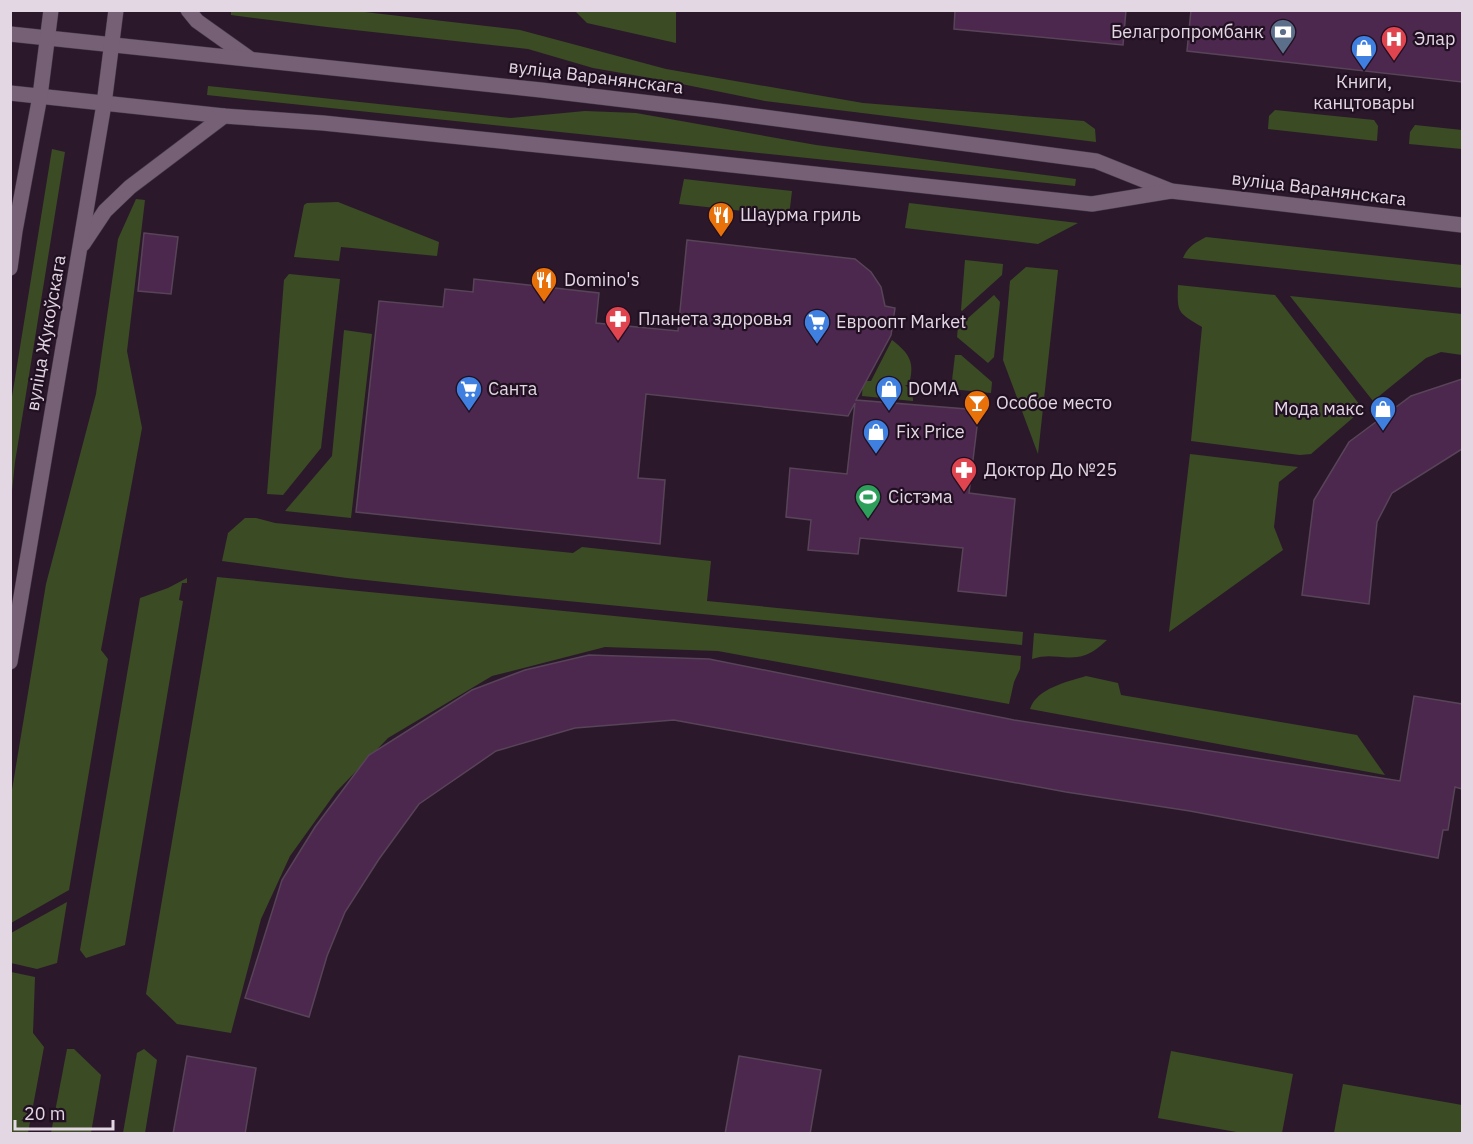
<svg xmlns="http://www.w3.org/2000/svg" width="1473" height="1144" font-family="'IBM Plex Sans',sans-serif">
<style>
.green{fill:#3b4c24}
.building{fill:#4c274e;stroke:#584458;stroke-width:1.5}
.lines{fill:none;stroke-linecap:round;stroke-linejoin:round}
.secondary-casing{stroke:#453745;stroke-width:16}
.secondary{stroke:#756076;stroke-width:15}
.labels{text-anchor:middle;stroke-width:4.5;stroke-linejoin:round;paint-order:stroke}
.poi-label{font-size:18px;fill:#e3d7e3;stroke:#211021;text-anchor:start}
.street-label{font-size:18px;fill:#e3d7e3;stroke:#211021}
</style>
<rect width="100%" height="100%" fill="#2b192b"/>
<g class="green">
<path d="M 231,11 L 356,11 L 520,30 L 666,69 L 863,103 L 1084,121 L 1095,129 L 1096,142 L 765,101 L 662,80 L 593,68 L 528,49 L 327,27 L 231,15 Z"/>
<path d="M 575,11 L 676,11 L 676,43 L 587,23 Z"/>
<path d="M 208,86 L 511,118 L 585,111 L 636,113 L 816,145 L 1076,179 L 1075,186 L 207,95 Z"/>
<path d="M 1275,110 L 1374,120 L 1378,126 L 1377,141 L 1268,129 L 1269,116 Z"/>
<path d="M 1415,125 L 1462,130 L 1462,149 L 1409,144 L 1410,132 Z"/>
<path d="M 52,149 L 65,152 L 15,462 L 11,500 L 11,403 Z"/>
<path d="M 684,179 L 792,191 L 789,216 L 679,204 Z"/>
<path d="M 136,199 L 145,200 L 127,351 L 142,428 L 101,650 L 108,659 L 69,890 L 11,923 L 11,796 L 46,584 L 96,394 L 118,239 Z"/>
<path d="M 338,202 L 439,242 L 437,256 L 341,247 L 339,261 L 294,257 L 304,205 L 307,203 Z"/>
<path d="M 909,203 L 1078,223 L 1038,244 L 905,228 Z"/>
<path d="M 1206,237 L 1462,265 L 1462,288 L 1183,258 C 1188,246 1195,243 1206,237 Z"/>
<path d="M 965,260 L 1003,264 L 1002,275 L 962,311 L 961,310 Z"/>
<path d="M 1026,267 L 1058,270 L 1038,454 L 1003,360 L 1010,281 Z"/>
<path d="M 289,274 L 340,279 L 321,448 L 283,495 L 267,494 L 284,280 Z"/>
<path d="M 1178,285 L 1275,295 L 1363,409 L 1311,454 L 1300,455 L 1191,441 L 1202,327 C 1178,312 1177,314 1178,285 Z"/>
<path d="M 994,295 L 1000,302 L 994,357 L 988,363 L 957,337 L 958,327 Z"/>
<path d="M 1290,296 L 1462,314 L 1462,355 L 1441,352 L 1426,358 L 1373,401 Z"/>
<path d="M 344,330 L 372,334 L 351,518 L 285,511 L 332,456 Z"/>
<path d="M 892,340 C 910,354 915,362 909,385 L 905,385 C 911,390 913,393 913,401 L 862,396 L 863,381 L 871,381 Z"/>
<path d="M 955,355 L 961,355 L 992,382 L 991,393 L 951,389 Z"/>
<path d="M 1190,454 L 1298,467 L 1279,482 L 1274,527 L 1283,550 L 1169,632 Z"/>
<path d="M 245,518 L 256,518 L 275,523 L 573,553 L 582,547 L 711,561 L 707,601 L 1023,632 L 1022,645 L 506,595 L 347,578 L 222,561 L 228,533 Z"/>
<path d="M 217,577 L 1021,656 L 1020,669 L 1014,682 L 1009,704 L 718,651 L 605,647 L 492,676 L 388,738 L 336,792 L 290,856 L 261,919 L 231,1033 L 177,1024 L 146,994 Z"/>
<path d="M 187,578 L 187,583 L 182,583 L 179,600 L 183,601 L 125,945 L 86,958 L 80,950 L 140,598 L 168,588 Z"/>
<path d="M 1034,633 L 1107,640 C 1098,648 1089,656 1077,657 C 1060,659 1050,653 1032,659 Z"/>
<path d="M 1086,676 L 1118,683 L 1121,695 L 1357,735 L 1385,775 L 1030,709 C 1037,688 1067,682 1086,676 Z"/>
<path d="M 67,902 L 57,963 L 37,969 L 11,963 L 11,933 Z"/>
<path d="M 11,972 L 35,977 L 33,1033 L 44,1047 L 28,1133 L 11,1133 Z"/>
<path d="M 67,1049 L 74,1049 L 101,1075 L 91,1133 L 51,1133 Z"/>
<path d="M 144,1049 L 157,1060 L 145,1133 L 123,1133 L 137,1053 Z"/>
<path d="M 1171,1051 L 1293,1074 L 1282,1133 L 1242,1133 L 1158,1118 Z"/>
<path d="M 1343,1084 L 1462,1105 L 1462,1133 L 1334,1133 Z"/>
</g>
<g class="building">
<path d="M 955,10 L 1126,10 L 1123,45 L 954,29 Z"/>
<path d="M 1191,10 L 1462,10 L 1462,82 L 1187,51 Z"/>
<path d="M 144,233 L 178,237 L 171,294 L 138,291 Z"/>
<path d="M 687,240 L 855,259 L 871,272 L 881,287 L 885,306 L 895,308 L 891,335 L 856,400 L 979,410 L 969,493 L 1015,499 L 1006,596 L 958,591 L 963,548 L 860,538 L 858,554 L 808,550 L 811,520 L 786,517 L 790,468 L 847,474 L 855,403 L 848,416 L 646,394 L 638,478 L 665,480 L 660,544 L 356,512 L 379,301 L 443,307 L 445,289 L 473,292 L 474,279 L 599,293 L 596,323 L 678,331 Z"/>
<path d="M 1462,379 L 1462,449 L 1392,493 L 1377,522 L 1369,604 L 1302,595 L 1314,500 L 1349,442 L 1411,396 Z"/>
<path d="M 589,655 L 709,659 L 1014,720 L 1400,781 L 1414,696 L 1462,704 L 1462,789 L 1455,787 L 1448,830 L 1443,830 L 1438,858 L 1190,811 L 1066,792 L 674,720 L 575,728 L 496,751 L 419,804 L 379,859 L 345,912 L 327,956 L 309,1017 L 245,998 L 282,880 L 315,827 L 369,755 L 472,690 L 525,670 Z"/>
<path d="M 187,1056 L 256,1068 L 245,1134 L 173,1134 Z"/>
<path d="M 739,1056 L 821,1070 L 810,1134 L 725,1134 Z"/>
</g>
<g class="lines">
<g class="secondary-casing">
<g id="secondary">
<path d="M 188,10 L 197,21 L 249,58"/>
<path d="M 10,34 L 541,90 L 718,111 L 1096,161 L 1171,191 L 1462,225"/>
<path d="M 10,93 L 224,116 L 323,123 L 676,159 L 1092,204 L 1171,191"/>
<path d="M 83,244 L 105,211 L 130,187 L 224,116"/>
<path d="M 10,268 L 15,231 L 40,96 L 51,10"/>
<path d="M 10,662 L 104,104 L 116,10"/>
</g>
</g>
<use href="#secondary" class="secondary"/>
</g>
<defs>
<g id="bank-pin" transform="scale(1.35)"><path d="M0 17L-7.5 6A9.5 9.5 0 1 1 7.5 6Z" fill="#5c6f8a" stroke="#211021"/><path d="M-6-4H6V4H-6ZM0-2.3a2.3 2.3 0 1 0 0 4.6a2.3 2.3 0 1 0 0-4.6Z" fill="#fff"/></g>
<g id="hospital-pin" transform="scale(1.35)"><path d="M0 17L-7.5 6A9.5 9.5 0 1 1 7.5 6Z" fill="#e0444e" stroke="#211021"/><path d="M-5-5h3v3.5h4V-5h3V5h-3V1.5h-4V5h-3Z" fill="#fff"/></g>
<g id="shop-pin" transform="scale(1.35)"><path d="M0 17L-7.5 6A9.5 9.5 0 1 1 7.5 6Z" fill="#3f7fe0" stroke="#211021"/><path d="M-5-2.5h2.3a2.7 3.5 0 0 1 5.4 0H5L5.5 6h-11ZM-1.5-2.5h3a1.5 2.3 0 0 0-3 0Z" fill="#fff"/></g>
<g id="restaurant-pin" transform="scale(1.35)"><path d="M0 17L-7.5 6A9.5 9.5 0 1 1 7.5 6Z" fill="#e8710a" stroke="#211021"/><path d="M-5-6h1v4h1v-4h1v4h1v-4h1v5L-1.5 .5V6h-2V.5L-5-1ZM5-6V6H3V1.5H1.5Q1.5-4 5-6Z" fill="#fff"/></g>
<g id="pharmacy-pin" transform="scale(1.35)"><path d="M0 17L-7.5 6A9.5 9.5 0 1 1 7.5 6Z" fill="#e0444e" stroke="#211021"/><path d="M-2-6h4v4h4v4h-4v4h-4v-4h-4v-4h4Z" fill="#fff"/></g>
<g id="supermarket-pin" transform="scale(1.35)"><path d="M0 17L-7.5 6A9.5 9.5 0 1 1 7.5 6Z" fill="#3f7fe0" stroke="#211021"/><path d="M-6-5.5h2.5l.6 2H6L4.5 2H-2.5L-4.4-4H-6ZM-1.5 3.2a1.3 1.3 0 1 0 .1 0ZM3 3.2a1.3 1.3 0 1 0 .1 0Z" fill="#fff"/></g>
<g id="bar-pin" transform="scale(1.35)"><path d="M0 17L-7.5 6A9.5 9.5 0 1 1 7.5 6Z" fill="#e8710a" stroke="#211021"/><path d="M-6-5H6L.8 .8V4.5H3.5V6h-7V4.5H-.8V.8Z" fill="#fff"/></g>
<g id="stadium-pin" transform="scale(1.35)"><path d="M0 17L-7.5 6A9.5 9.5 0 1 1 7.5 6Z" fill="#2e9e5b" stroke="#211021"/><path d="M0-5a6.5 5 0 1 0 0 10a6.5 5 0 1 0 0-10ZM-3.5-1.8h7v3.6h-7Z" fill="#fff"/></g>
</defs>
<g fill-rule="evenodd">
<use href="#bank-pin" x="1283" y="32"/>
<use href="#hospital-pin" x="1394" y="39"/>
<use href="#shop-pin" x="1364" y="48"/>
<use href="#restaurant-pin" x="721" y="215"/>
<use href="#restaurant-pin" x="544" y="280"/>
<use href="#pharmacy-pin" x="618" y="319"/>
<use href="#supermarket-pin" x="817" y="322"/>
<use href="#supermarket-pin" x="469" y="389"/>
<use href="#shop-pin" x="889" y="389"/>
<use href="#bar-pin" x="977" y="403"/>
<use href="#shop-pin" x="1383" y="409"/>
<use href="#shop-pin" x="876" y="432"/>
<use href="#pharmacy-pin" x="964" y="470"/>
<use href="#stadium-pin" x="868" y="497"/>
</g>
<g class="labels">
<g class="poi-label">
<text x="1264" y="38" text-anchor="end">Белагропромбанк</text>
<text x="1414" y="45">Элар</text>
<text x="1364" y="88" text-anchor="middle">Книги,<tspan x="1364" dy="21">канцтовары</tspan></text>
<text x="740" y="221">Шаурма гриль</text>
<text x="564" y="286">Domino's</text>
<text x="638" y="325">Планета здоровья</text>
<text x="836" y="328">Евроопт Market</text>
<text x="488" y="395">Санта</text>
<text x="908" y="395">DOMA</text>
<text x="996" y="409">Особое место</text>
<text x="1364" y="415" text-anchor="end">Мода макс</text>
<text x="896" y="438">Fix Price</text>
<text x="984" y="476">Доктор До №25</text>
<text x="888" y="503">Сістэма</text>
</g>
<g class="street-label">
<text transform="translate(596 77) rotate(7)" y="6">вуліца Варанянскага</text>
<text transform="translate(1319 189) rotate(7)" y="6">вуліца Варанянскага</text>
<text transform="translate(46 333) rotate(-80)" y="6">вуліца Жукоўскага</text>
</g>
</g>
<rect width="1473" height="1144" fill="none" stroke="#e3d7e3" stroke-width="24"/>
<path d="M15 1120v9h98v-9" fill="none" stroke="#e3d7e3" stroke-width="3"/>
<text x="24" y="1120" font-size="18" fill="#e3d7e3" stroke="#211021" stroke-width="4.5" paint-order="stroke">20 m</text>
</svg>
